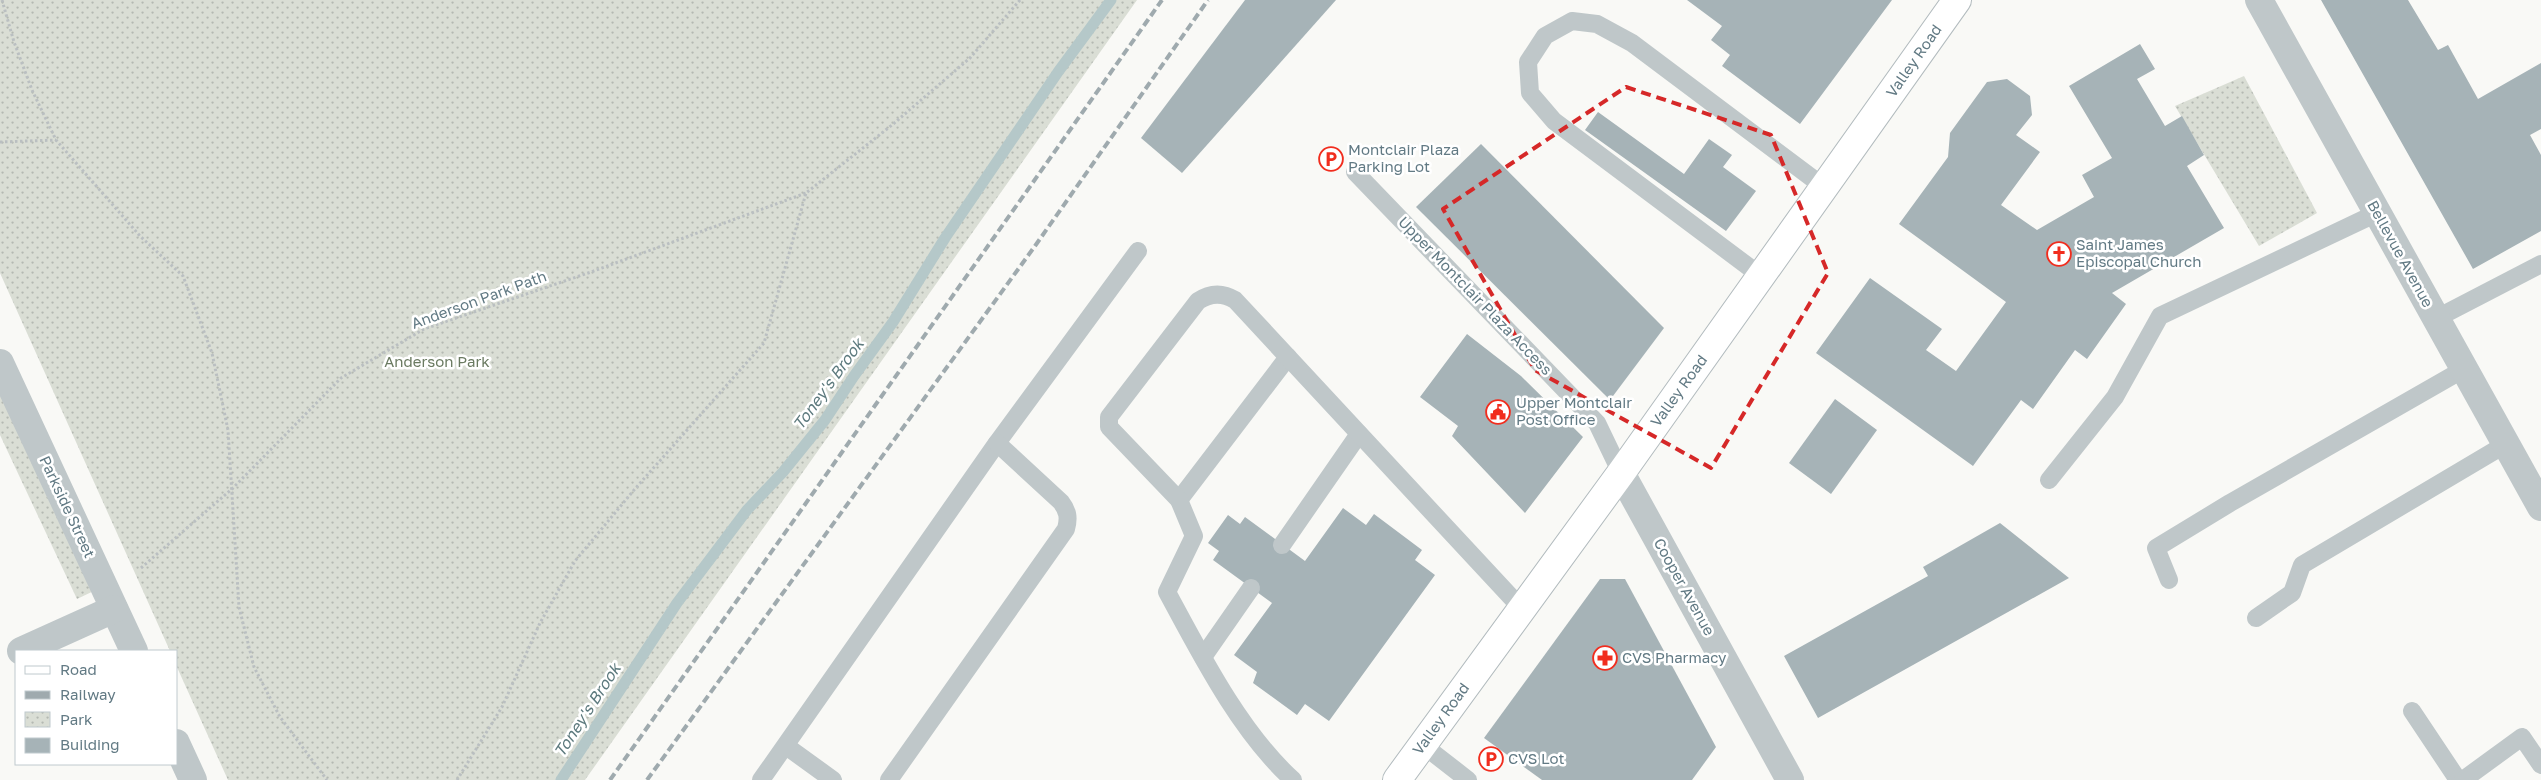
<svg xmlns="http://www.w3.org/2000/svg" width="2541" height="780" font-family="'Golos Text',sans-serif">
<style>
.park{fill:url(#park-dots)}
.lines{fill:none;stroke-linecap:round;stroke-linejoin:round}
.stream{stroke:#b5c8c9;stroke-width:11}
.building{fill:#a6b3b7}
.secondary-casing{stroke:#b2bbbe;stroke-width:30}
.path{stroke:#babfc1;stroke-width:3;stroke-dasharray:2.5 2.5;stroke-linecap:butt}
.service{stroke:#bfc7c9;stroke-width:18}
.minor{stroke:#bfc7c9;stroke-width:28}
.tertiary{stroke:#bfc7c9;stroke-width:28}
.secondary{stroke:#fff;stroke-width:28}
.rail{stroke:#9faaae;stroke-width:4;stroke-dasharray:8 4;stroke-linecap:butt}
.marked{fill:none;stroke:#d62828;stroke-width:4;stroke-dasharray:10 6;stroke-linejoin:round}
.labels{text-anchor:middle;stroke-width:5;stroke-linejoin:round;paint-order:stroke}
.street-label{font-size:15px;fill:#627a84;stroke:#fff}
.poi-label{font-size:15px;fill:#627a84;stroke:#fff;text-anchor:start}
.park-label{font-size:15px;fill:#6a7a61;stroke:#fff}
.water-label{font-size:16px;font-style:italic;fill:#5d7a7e;stroke:#fff}
</style>
<defs>
<pattern id="park-dots" width="8" height="8" patternUnits="userSpaceOnUse" patternTransform="scale(1.25)"><rect width="8" height="8" fill="#daded5"/><path d="M2 2h.1M6 6h.1" fill="none" stroke="#b4b9b2" stroke-width="1.8" stroke-linecap="round"/></pattern>
</defs>
<rect width="100%" height="100%" fill="#f9f9f6"/>
<g class="park">
<path d="M 0,0 L 1137,0 L 585,780 L 228,780 L 176,665 L 176,651 L 170,651 L 0,273 Z"/>
<path d="M 2244,76 L 2317,213 L 2259,246 L 2175,106 Z"/>
<path d="M 0,372 L 100,588 L 77,599 L 0,435 Z"/>
</g>
<g class="lines">
<path class="stream" d="M 561,780 L 677,603 L 747,510 L 783,472 L 825,420 L 854,376 L 893,322 L 945,238 L 1058,72 L 1111,0"/>
</g>
<g class="building">
<path d="M 1245,0 L 1336,0 L 1182,173 L 1141,138 Z"/>
<path d="M 1687,0 L 1892,0 L 1800,124 L 1722,66 L 1730,55 L 1711,40 L 1722,26 Z"/>
<path d="M 2321,0 L 2408,0 L 2438,50 L 2448,45 L 2478,99 L 2541,63 L 2541,129 L 2530,135 L 2541,155 L 2541,231 L 2473,269 Z"/>
<path d="M 2140,44 L 2155,69 L 2137,79 L 2165,126 L 2182,116 L 2204,155 L 2187,166 L 2224,228 L 2112,293 L 2126,304 L 2087,359 L 2075,350 L 2033,409 L 2021,400 L 1973,466 L 1816,353 L 1870,278 L 1942,329 L 1926,350 L 1956,371 L 2006,302 L 1899,224 L 1948,157 L 1950,133 L 1987,82 L 2007,79 L 2030,96 L 2032,115 L 2016,135 L 2040,152 L 2001,205 L 2037,230 L 2094,197 L 2082,175 L 2112,158 L 2069,86 Z"/>
<path d="M 1598,112 L 1684,174 L 1709,139 L 1732,155 L 1723,167 L 1756,191 L 1726,231 L 1585,130 Z"/>
<path d="M 1481,144 L 1664,328 L 1610,400 L 1416,207 Z"/>
<path d="M 1467,334 L 1521,376 L 1583,437 L 1525,513 L 1452,436 L 1458,426 L 1420,397 Z"/>
<path d="M 1835,399 L 1877,430 L 1831,494 L 1789,463 Z"/>
<path d="M 1343,508 L 1366,525 L 1374,514 L 1422,550 L 1415,560 L 1435,575 L 1329,721 L 1305,704 L 1297,715 L 1253,683 L 1257,672 L 1234,655 L 1272,603 L 1213,560 L 1219,551 L 1208,543 L 1228,515 L 1240,524 L 1245,517 L 1305,561 Z"/>
<path d="M 2000,523 L 2069,578 L 1818,718 L 1784,656 L 1928,576 L 1923,567 Z"/>
<path d="M 1600,579 L 1625,579 L 1716,747 L 1692,780 L 1542,780 L 1484,738 Z"/>
</g>
<g class="lines">
<g class="secondary-casing">
<path id="secondary" d="M 1397,780 L 1621,473 L 1957,0"/>
</g>
<g class="path">
<path d="M 2,0 L 14,42 L 32,90 L 56,140 L 140,236 L 183,276 L 212,353 L 228,430 L 239,607 L 254,667 L 280,717 L 327,780"/>
<path d="M 0,142 L 56,140"/>
<path d="M 141,568 L 233,488 L 341,378 L 424,329 L 591,272 L 806,193"/>
<path d="M 457,780 L 502,707 L 540,623 L 575,561 L 634,490 L 764,343 L 806,193 L 892,125 L 970,58 L 1020,0"/>
</g>
<g class="service">
<path d="M 1355,172 L 1597,423 L 1621,473"/>
<path d="M 1761,276 L 1554,121 L 1530,93 L 1528,62 L 1545,36 L 1572,21 L 1597,24 L 1632,43 L 1824,187"/>
<path d="M 2437,318 L 2541,264"/>
<path d="M 2049,480 L 2115,397 L 2160,316 L 2377,213"/>
<path d="M 1179,500 L 1288,357"/>
<path d="M 1282,545 L 1359,434"/>
<path d="M 2169,580 L 2156,548 L 2230,503 L 2464,369"/>
<path d="M 2256,618 L 2292,593 L 2302,565 L 2506,444"/>
<path d="M 1203,657 L 1251,588"/>
<path d="M 2412,711 L 2458,780"/>
<path d="M 1423,745 L 1468,780"/>
<path d="M 786,746 L 833,780"/>
<path d="M 761,780 L 997,443 L 1138,251"/>
<path d="M 889,780 L 1066,529 C 1069,518 1068,511 1061,502 L 997,443"/>
<path d="M 1293,780 C 1240,732 1201,655 1167,592 L 1194,536 L 1179,500 L 1109,427 L 1109,417 L 1198,301 C 1210,293 1222,292 1235,300 L 1522,609"/>
<path d="M 2463,780 L 2522,737 L 2541,765"/>
</g>
<g class="minor">
<path d="M 0,363 L 134,651"/>
<path d="M 1621,473 L 1790,780"/>
<path d="M 21,651 L 114,609"/>
<path d="M 176,743 L 193,780"/>
</g>
<path class="tertiary" d="M 2259,0 L 2541,507"/>
<use href="#secondary" class="secondary"/>
<g class="rail">
<path d="M 610,780 L 1162,0"/>
<path d="M 647,780 L 1035,246 L 1208,0"/>
</g>
</g>
<path class="marked" d="M 1626,87 L 1771,135 L 1828,273 L 1711,468 L 1535,370 L 1443,209 Z"/>
<defs>
<g id="parking-ring" transform="scale(1.25)"><circle r="9.5" fill="#fff" stroke="#f12d1e" stroke-width="1.5"/><path d="M-3.5-5.5H1a3.5 3.5 0 0 1 0 7H-1V5.5H-3.5ZM-1-3.4V-.6H.8a1.4 1.4 0 0 0 0-2.8Z" fill="#f12d1e"/></g>
<g id="church-ring" transform="scale(1.25)"><circle r="9.5" fill="#fff" stroke="#f12d1e" stroke-width="1.5"/><path d="M-1.2-6h2.4v3.5h3.3v2.4h-3.3V6h-2.4V-.1h-3.3v-2.4h3.3Z" fill="#f12d1e"/></g>
<g id="civic-ring" transform="scale(1.25)"><circle r="9.5" fill="#fff" stroke="#f12d1e" stroke-width="1.5"/><path d="M-.6-6.5H3V-4.5H.6V-3L4-1V1h2V6H-6V1h2V-1L-.6-3ZM-1.2 2.5V6h2.4V2.5Z" fill="#f12d1e"/></g>
<g id="pharmacy-ring" transform="scale(1.25)"><circle r="9.5" fill="#fff" stroke="#f12d1e" stroke-width="1.5"/><path d="M-2-6h4v4h4v4h-4v4h-4v-4h-4v-4h4Z" fill="#f12d1e"/></g>
</defs>
<g fill-rule="evenodd">
<use href="#parking-ring" x="1331" y="159"/>
<use href="#church-ring" x="2059" y="254"/>
<use href="#civic-ring" x="1498" y="412"/>
<use href="#pharmacy-ring" x="1605" y="658"/>
<use href="#parking-ring" x="1491" y="759"/>
</g>
<g class="labels">
<g class="street-label">
<text transform="translate(1914 61) rotate(-55)" y="5">Valley Road</text>
<text transform="translate(2400 254) rotate(61)" y="5">Bellevue Avenue</text>
<text transform="translate(1475 296) rotate(46)" y="5">Upper Montclair Plaza Access</text>
<text transform="translate(479 300) rotate(-20)" y="5">Anderson Park Path</text>
<text transform="translate(1679 391) rotate(-54)" y="5">Valley Road</text>
<text transform="translate(67 507) rotate(65)" y="5">Parkside Street</text>
<text transform="translate(1684 587) rotate(61)" y="5">Cooper Avenue</text>
<text transform="translate(1441 719) rotate(-54)" y="5">Valley Road</text>
</g>
<g class="poi-label">
<text x="1348" y="155">Montclair Plaza<tspan x="1348" dy="17">Parking Lot</tspan></text>
<text x="2076" y="250">Saint James<tspan x="2076" dy="17">Episcopal Church</tspan></text>
<text x="1516" y="408">Upper Montclair<tspan x="1516" dy="17">Post Office</tspan></text>
<text x="1622" y="663">CVS Pharmacy</text>
<text x="1508" y="764">CVS Lot</text>
</g>
<g class="park-label">
<text x="437" y="367">Anderson Park</text>
</g>
<g class="water-label">
<text transform="translate(828 384) rotate(-54)" y="6">Toney's Brook</text>
<text transform="translate(587 710) rotate(-57)" y="6">Toney's Brook</text>
</g>
</g>
<rect x="15" y="650" width="162" height="115" fill="#ffffff" stroke="#c0cace"/>
<rect x="25" y="666" width="25" height="8" fill="#ffffff" stroke="#c0cace"/>
<text x="60" y="675" font-size="15" fill="#627a84">Road</text>
<rect x="25" y="691" width="25" height="8" fill="#9faaae" stroke="#c0cace"/>
<text x="60" y="700" font-size="15" fill="#627a84">Railway</text>
<rect x="25" y="712" width="25" height="15" fill="url(#park-dots)" stroke="#c0cace"/>
<text x="60" y="725" font-size="15" fill="#627a84">Park</text>
<rect x="25" y="738" width="25" height="15" fill="#a6b3b7" stroke="#c0cace"/>
<text x="60" y="750" font-size="15" fill="#627a84">Building</text>
</svg>
